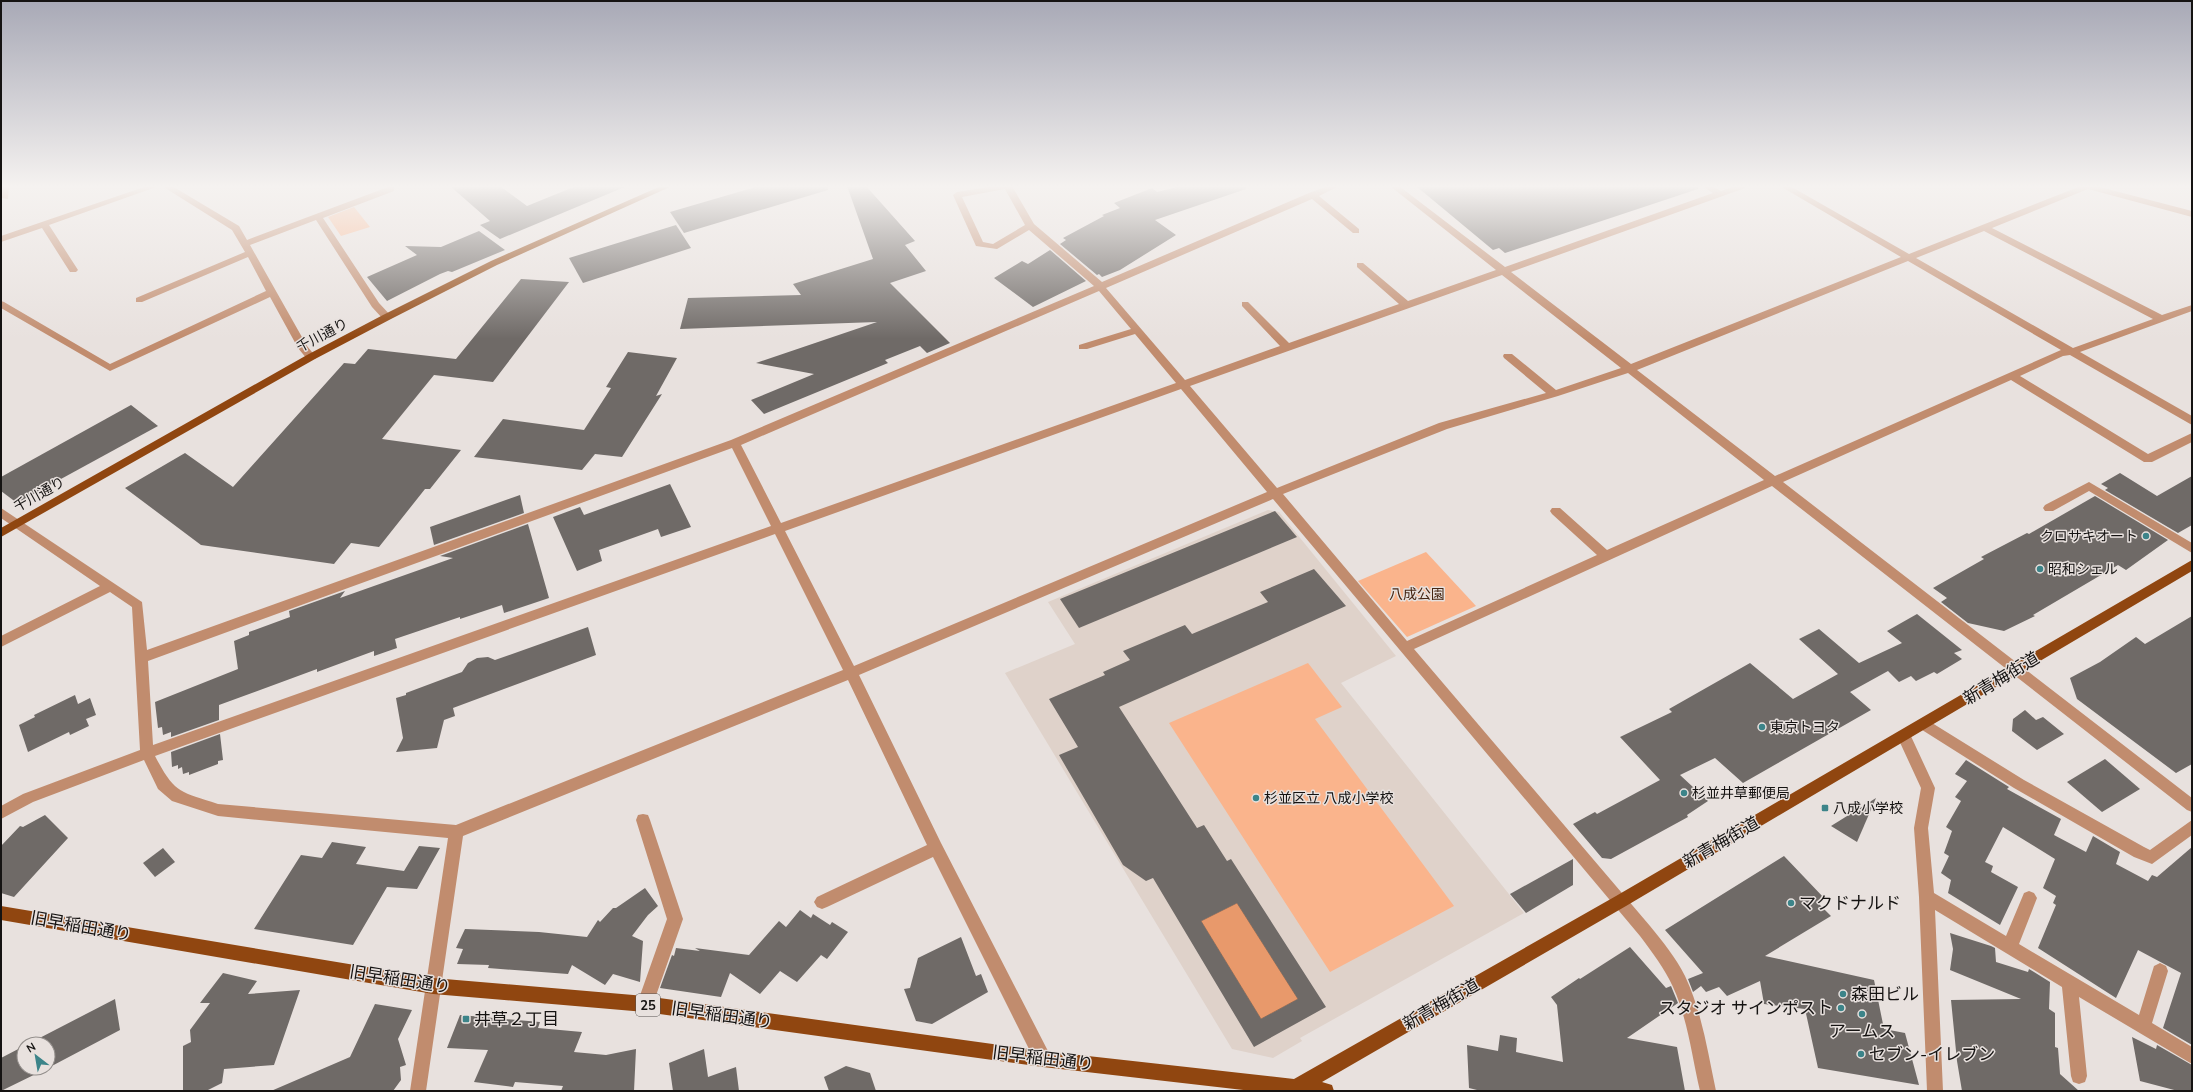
<svg xmlns="http://www.w3.org/2000/svg" width="2193" height="1092" font-family="'Nunito Sans','Noto Sans JP',sans-serif">
<style>
.built{fill:#dfd2ca}
.green{fill:#fab48c}
.water{fill:#e8996b;stroke:#a97150}
.building{fill:#6f6a67;fill-rule:evenodd}
.lines{fill:none;stroke-linecap:round;stroke-linejoin:round}
.minor{fill:#c18c6e;fill-rule:evenodd}
.major{fill:#904610;fill-rule:evenodd}
.poi-dot{fill:#3c8489;stroke:#e8e1de;stroke-width:1.5}
.labels{text-anchor:middle;stroke-width:3;stroke-linejoin:round;paint-order:stroke}
.shield{fill:#e8e1de;stroke:#54514f;stroke-width:1}
.shield-label{font-size:13px;font-weight:bold;fill:#151312}
.street-label{font-size:14px;fill:#151312;stroke:#e8e1de}
.poi-label{font-size:14px;fill:#151312;stroke:#e8e1de;text-anchor:start}
.park-label{font-size:14px;fill:#462613;stroke:#e8e1de}
.near-street-label{font-size:17px;fill:#151312;stroke:#e8e1de}
.near-poi-label{font-size:17px;fill:#151312;stroke:#e8e1de;text-anchor:start}
</style>
<rect width="100%" height="100%" fill="#e8e1de"/>
<path class="built" d="M 1268,510 L 1279,512 L 1396,656 L 1341,683 L 1524,913 L 1300,1038 L 1302,1041 L 1273,1058 L 1232,1049 L 1005,673 L 1075,644 L 1048,602 Z"/>
<g class="green">
<path d="M 354,207 L 370,227 L 341,236 L 328,217 Z"/>
<path d="M 1426,552 L 1476,606 L 1407,637 L 1358,581 Z"/>
<path d="M 1308,663 L 1342,707 L 1315,719 L 1454,906 L 1330,972 L 1169,723 Z"/>
</g>
<path class="water" d="M 1237,903 L 1298,999 L 1261,1019 L 1201,921 Z"/>
<g class="building">
<path d="M 450,186 L 500,186 L 527,206 L 576,186 L 627,186 L 500,239 L 480,225 L 490,221 Z"/>
<path d="M 759,186 L 827,186 L 828,190 L 684,233 L 670,212 Z"/>
<path d="M 847,186 L 866,186 L 915,241 L 905,245 L 926,271 L 890,283 L 950,343 L 927,353 L 920,346 L 885,360 L 888,363 L 764,414 L 751,400 L 814,374 L 756,363 L 877,322 L 680,329 L 688,298 L 801,295 L 793,284 L 873,259 Z"/>
<path d="M 1181,186 L 1245,186 L 1246,189 L 1155,220 L 1176,235 L 1120,270 L 1102,277 L 1099,274 L 1097,275 L 1060,244 L 1066,240 L 1063,238 L 1104,216 L 1102,215 L 1120,208 L 1114,203 L 1152,188 L 1157,192 Z"/>
<path d="M 1416,186 L 1698,186 L 1698,189 L 1505,253 L 1499,248 L 1493,250 Z"/>
<path d="M 676,225 L 691,248 L 583,283 L 569,258 Z"/>
<path d="M 479,231 L 505,250 L 452,272 L 448,271 L 440,274 L 387,301 L 367,277 L 417,255 L 405,246 L 441,247 Z"/>
<path d="M 1050,250 L 1086,281 L 1033,307 L 994,278 L 1022,261 L 1028,264 Z"/>
<path d="M 521,279 L 569,282 L 493,382 L 434,375 L 382,439 L 461,450 L 430,489 L 425,489 L 379,547 L 351,543 L 334,564 L 201,545 L 125,488 L 185,453 L 233,487 L 344,363 L 355,364 L 368,349 L 456,359 Z"/>
<path d="M 628,352 L 677,358 L 656,396 L 662,394 L 622,457 L 595,454 L 582,470 L 474,457 L 503,419 L 584,430 L 611,388 L 606,387 Z"/>
<path d="M 131,405 L 158,426 L 17,503 L 1,491 L 1,477 Z"/>
<path d="M 2120,473 L 2157,496 L 2192,476 L 2192,525 L 2178,533 L 2105,490 L 2108,488 L 2101,484 Z"/>
<path d="M 670,484 L 691,527 L 661,537 L 658,529 L 599,550 L 602,561 L 577,571 L 553,517 L 580,507 L 584,515 Z"/>
<path d="M 520,495 L 524,513 L 434,545 L 430,527 Z"/>
<path d="M 2095,496 L 2168,540 L 2126,570 L 2118,565 L 2033,615 L 2035,616 L 2004,631 L 1968,623 L 1941,602 L 1947,598 L 1933,588 L 1984,559 L 1981,557 L 2027,533 L 2029,534 Z"/>
<path d="M 1275,511 L 1297,537 L 1079,628 L 1060,599 Z"/>
<path d="M 528,524 L 549,598 L 504,613 L 502,605 L 460,619 L 460,617 L 395,639 L 397,648 L 374,656 L 374,651 L 317,672 L 317,669 L 219,705 L 219,720 L 171,737 L 171,732 L 163,735 L 162,727 L 158,728 L 155,702 L 238,669 L 234,641 L 249,635 L 249,632 L 290,617 L 289,611 L 345,591 L 340,598 L 453,558 L 440,556 Z"/>
<path d="M 1314,569 L 1346,606 L 1119,707 L 1197,828 L 1204,825 L 1227,861 L 1231,859 L 1326,1007 L 1254,1047 L 1153,878 L 1146,881 L 1123,865 L 1059,755 L 1078,747 L 1049,699 L 1105,675 L 1103,672 L 1130,660 L 1123,651 L 1185,625 L 1192,634 L 1268,602 L 1260,592 ZM 1237,903 L 1298,999 L 1261,1019 L 1201,921 Z"/>
<path d="M 1917,614 L 1962,650 L 1954,653 L 1962,659 L 1937,674 L 1934,672 L 1916,681 L 1911,676 L 1899,682 L 1888,671 L 1850,692 L 1871,710 L 1743,783 L 1715,758 L 1680,775 L 1708,801 L 1687,815 L 1688,817 L 1611,859 L 1602,858 L 1573,824 L 1595,812 L 1597,814 L 1660,780 L 1620,737 L 1672,712 L 1669,709 L 1750,663 L 1793,699 L 1838,674 L 1799,639 L 1819,629 L 1859,663 L 1902,643 L 1887,631 Z"/>
<path d="M 2192,616 L 2192,764 L 2176,773 L 2077,699 L 2070,678 L 2100,662 L 2136,637 L 2145,644 Z"/>
<path d="M 588,627 L 596,655 L 453,708 L 455,716 L 444,720 L 437,748 L 396,752 L 403,738 L 396,698 L 406,695 L 406,693 L 462,672 L 468,663 L 477,658 L 488,657 L 495,660 Z"/>
<path d="M 75,695 L 78,704 L 90,698 L 96,715 L 86,719 L 89,726 L 70,735 L 69,732 L 28,752 L 19,725 L 35,717 L 34,715 Z"/>
<path d="M 2025,710 L 2036,720 L 2043,717 L 2064,734 L 2037,750 L 2012,731 L 2013,719 Z"/>
<path d="M 220,734 L 223,760 L 218,761 L 218,764 L 189,775 L 189,772 L 183,774 L 182,767 L 178,769 L 178,765 L 172,767 L 171,752 Z"/>
<path d="M 2105,759 L 2140,789 L 2102,812 L 2067,782 Z"/>
<path d="M 1966,760 L 2009,787 L 2007,789 L 2061,819 L 2054,835 L 2086,852 L 2093,836 L 2120,852 L 2116,864 L 2148,881 L 2152,875 L 2157,877 L 2192,847 L 2192,1045 L 2163,1028 L 2181,973 L 2138,950 L 2116,998 L 2038,948 L 2056,905 L 2053,903 L 2056,896 L 2043,888 L 2055,859 L 2003,827 L 1985,862 L 1993,866 L 1991,872 L 2018,887 L 2000,925 L 1948,893 L 1951,880 L 1941,873 L 1949,856 L 1944,853 L 1952,831 L 1946,827 L 1961,801 L 1955,797 L 1967,781 L 1955,774 Z"/>
<path d="M 1876,798 L 1857,842 L 1831,826 Z"/>
<path d="M 45,815 L 68,838 L 14,897 L 1,893 L 1,846 L 20,826 L 23,827 Z"/>
<path d="M 332,842 L 366,847 L 356,864 L 404,871 L 419,846 L 440,848 L 417,889 L 387,887 L 353,945 L 254,929 L 301,855 L 322,858 Z"/>
<path d="M 163,848 L 175,862 L 155,877 L 143,863 Z"/>
<path d="M 1784,856 L 1825,899 L 1818,903 L 1831,916 L 1765,956 L 1874,980 L 1884,1029 L 1905,1033 L 1919,1085 L 1818,1068 L 1805,1009 L 1764,1004 L 1760,981 L 1727,996 L 1719,987 L 1706,992 L 1701,986 L 1693,992 L 1688,979 L 1703,973 L 1665,930 Z"/>
<path d="M 1573,859 L 1573,885 L 1526,913 L 1510,894 Z"/>
<path d="M 645,888 L 658,906 L 648,915 L 632,936 L 643,941 L 640,982 L 613,974 L 605,985 L 572,965 L 568,974 L 488,968 L 489,965 L 457,964 L 463,949 L 456,948 L 465,929 L 539,932 L 587,937 L 598,920 L 600,922 L 613,908 L 616,908 Z"/>
<path d="M 800,910 L 811,918 L 813,914 L 830,925 L 832,922 L 848,932 L 827,959 L 821,955 L 797,982 L 780,971 L 760,994 L 730,973 L 721,997 L 660,988 L 672,955 L 674,956 L 676,948 L 700,951 L 695,948 L 749,955 L 779,921 L 786,927 Z"/>
<path d="M 1950,933 L 1991,946 L 1995,948 L 1996,962 L 2028,972 L 2029,969 L 2050,982 L 2049,1009 L 2055,1013 L 2055,1047 L 2058,1048 L 2060,1074 L 2079,1091 L 1962,1091 L 1957,1061 L 1951,1000 L 2021,999 L 1950,970 L 1953,949 Z"/>
<path d="M 961,937 L 976,976 L 981,974 L 988,992 L 932,1024 L 916,1021 L 904,989 L 910,988 L 918,958 Z"/>
<path d="M 1630,947 L 1666,988 L 1671,986 L 1678,1003 L 1627,1038 L 1677,1047 L 1685,1091 L 1481,1091 L 1469,1088 L 1467,1045 L 1498,1051 L 1500,1035 L 1517,1038 L 1516,1052 L 1563,1062 L 1557,1005 L 1551,997 L 1579,978 L 1580,979 Z"/>
<path d="M 223,973 L 257,981 L 248,994 L 300,990 L 274,1065 L 224,1069 L 222,1083 L 206,1091 L 183,1091 L 183,1046 L 191,1042 L 190,1030 L 210,1003 L 200,1003 Z"/>
<path d="M 115,999 L 120,1030 L 48,1068 L 48,1044 L 28,1044 Z"/>
<path d="M 375,1004 L 412,1010 L 398,1039 L 406,1065 L 400,1067 L 401,1080 L 393,1091 L 271,1091 L 350,1057 Z"/>
<path d="M 460,1015 L 540,1022 L 538,1028 L 582,1032 L 574,1052 L 606,1055 L 636,1049 L 634,1091 L 561,1091 L 563,1086 L 515,1082 L 513,1087 L 474,1082 L 488,1050 L 447,1048 Z"/>
<path d="M 2132,1037 L 2156,1049 L 2157,1045 L 2192,1065 L 2192,1091 L 2178,1091 L 2140,1081 Z"/>
<path d="M 24,1046 L 24,1068 L 48,1068 L 1,1091 L 1,1058 Z"/>
<path d="M 704,1049 L 708,1077 L 736,1067 L 739,1091 L 673,1091 L 669,1063 Z"/>
<path d="M 846,1066 L 870,1073 L 876,1091 L 829,1091 L 824,1077 Z"/>
</g>
<g class="lines">
<g class="minor">
<path d="M 1,186 L 9,186 L 8,199 L 1,198 Z"/>
<path d="M 147,186 L 159,186 L 49,225 L 78,270 L 76,272 L 70,272 L 42,228 L 1,242 L 1,236 Z"/>
<path d="M 162,186 L 172,186 L 239,226 L 247,240 L 388,187 L 394,187 L 394,191 L 323,218 L 379,303 L 392,317 L 387,320 L 383,319 L 372,307 L 316,220 L 250,245 L 307,346 L 316,357 L 315,359 L 307,359 L 298,348 L 270,297 L 110,371 L 1,308 L 1,301 L 4,302 L 110,364 L 266,291 L 248,257 L 142,302 L 136,302 L 136,298 L 245,252 L 232,230 Z"/>
<path d="M 995,186 L 1012,186 L 1034,224 L 1102,282 L 1309,193 L 1328,186 L 1339,186 L 1319,196 L 1359,229 L 1359,233 L 1353,233 L 1312,199 L 1106,288 L 1185,380 L 1280,346 L 1242,306 L 1242,302 L 1248,302 L 1289,343 L 1399,304 L 1357,267 L 1357,263 L 1363,263 L 1408,301 L 1496,270 L 1390,186 L 1399,186 L 1505,267 L 1713,193 L 1702,186 L 1712,186 L 1721,191 L 1735,186 L 1746,186 L 1745,188 L 1511,272 L 1631,364 L 1901,257 L 1780,186 L 1790,186 L 1909,254 L 2081,186 L 2096,186 L 2192,211 L 2192,217 L 2088,189 L 1992,228 L 2162,315 L 2192,305 L 2192,311 L 2080,352 L 2192,416 L 2192,425 L 2070,355 L 2063,356 L 2020,376 L 2148,454 L 2192,433 L 2192,442 L 2152,462 L 2144,462 L 2011,380 L 1783,482 L 2192,798 L 2192,812 L 2187,810 L 1772,486 L 1414,649 L 1650,926 C 1663,942 1676,958 1685,976 C 1702,1012 1708,1053 1716,1091 L 1700,1091 C 1692,1057 1688,1020 1673,987 C 1665,969 1652,952 1640,936 L 1273,499 L 859,675 L 941,843 L 1049,1053 L 1051,1059 L 1049,1065 L 1043,1067 L 1037,1065 L 933,857 L 827,907 L 822,909 L 817,907 L 814,902 L 817,897 L 927,845 L 848,680 L 463,836 L 426,1091 L 410,1091 L 448,838 L 218,816 L 172,801 L 158,789 L 144,760 L 33,802 L 1,819 L 1,806 L 23,794 L 140,750 L 132,607 L 110,592 L 1,647 L 1,636 L 100,586 L 1,518 L 1,508 L 142,602 L 147,650 L 731,440 L 1094,286 L 1029,230 L 997,249 L 976,246 L 953,195 L 957,192 ZM 1005,189 L 1025,225 L 993,244 L 983,242 L 962,197 ZM 1984,231 L 2153,319 L 2073,348 L 1916,258 ZM 1908,261 L 2061,350 L 1775,476 L 1637,370 ZM 1502,275 L 1621,368 L 1556,390 L 1512,354 L 1504,354 L 1503,356 L 1504,358 L 1546,393 L 1439,423 L 1277,488 L 1190,386 ZM 1099,291 L 1131,329 L 1079,345 L 1079,349 L 1087,349 L 1135,334 L 1176,383 L 781,523 L 741,445 ZM 1628,373 L 1764,480 L 1607,550 L 1560,508 L 1552,508 L 1550,511 L 1552,514 L 1597,555 L 1407,641 L 1283,494 L 1447,429 L 1558,396 ZM 1181,389 L 1267,492 L 854,666 L 785,531 ZM 732,448 L 771,526 L 153,745 L 148,661 ZM 775,534 L 843,670 L 456,825 L 218,804 C 179,791 175,794 155,756 Z"/>
<path d="M 2089,482 L 2192,543 L 2192,553 L 2089,491 L 2053,511 L 2045,511 L 2043,508 L 2045,505 Z"/>
<path d="M 1924,718 L 2024,780 L 2144,847 L 2150,850 L 2192,820 L 2192,835 L 2152,864 L 2134,857 L 2014,788 L 1919,728 L 1917,724 L 1919,720 Z"/>
<path d="M 1904,730 L 1909,732 L 1935,788 L 1928,828 L 1934,893 L 2006,936 L 2024,893 L 2029,891 L 2034,893 L 2037,898 L 2019,944 L 2139,1015 L 2154,966 L 2160,963 L 2166,966 L 2168,971 L 2152,1023 L 2192,1047 L 2192,1064 L 2079,997 L 2087,1076 L 2085,1082 L 2079,1084 L 2073,1082 L 2071,1076 L 2062,987 L 1935,910 L 1943,1091 L 1927,1091 L 1919,897 L 1914,828 L 1921,788 L 1897,736 L 1899,732 Z"/>
<path d="M 643,814 L 648,815 L 650,820 L 683,919 L 653,1004 L 651,1010 L 645,1012 L 639,1010 L 637,1004 L 667,919 L 636,820 L 638,815 Z"/>
</g>
<g class="major">
<path d="M 661,186 L 672,186 L 497,265 L 391,319 L 315,359 L 1,537 L 1,528 L 307,355 L 383,315 L 491,261 Z"/>
<path d="M 2192,560 L 2192,571 L 1626,906 L 1322,1082 L 1332,1085 L 1334,1091 L 1252,1091 L 1043,1067 L 645,1012 L 433,994 L 1,920 L 1,906 L 433,978 L 645,996 L 1043,1051 L 1294,1079 L 1616,896 Z"/>
</g>
</g>
<linearGradient id="sky" x2="0" y2="1"><stop stop-color="#a8a9b6"/><stop offset="0.55" stop-color="#f5f2f0"/><stop offset="1" stop-color="#f5f2f0" stop-opacity="0"/></linearGradient>
<rect width="2193" height="339" fill="url(#sky)"/>
<g class="poi-dot">
<circle cx="2146" cy="536" r="4"/>
<circle cx="2040" cy="569" r="4"/>
<circle cx="1762" cy="727" r="4"/>
<circle cx="1684" cy="793" r="4"/>
<circle cx="1256" cy="798" r="4"/>
<rect x="1821" y="804" width="8" height="8" rx="2"/>
<circle cx="1791" cy="903" r="4"/>
<circle cx="1843" cy="994" r="4"/>
<circle cx="1841" cy="1008" r="4"/>
<circle cx="1862" cy="1014" r="4"/>
<rect x="462" y="1015" width="8" height="8" rx="2"/>
<circle cx="1861" cy="1054" r="4"/>
</g>
<g class="labels">
<rect class="shield" x="636" y="994" width="24" height="22" rx="3"/>
<g class="shield-label">
<text x="648" y="1010">25</text>
</g>
<g class="street-label">
<text transform="translate(322 335) rotate(-28)" y="5">千川通り</text>
<text transform="translate(39 494) rotate(-29)" y="5">千川通り</text>
</g>
<g class="poi-label">
<text x="2138" y="541" text-anchor="end">クロサキオート</text>
<text x="2048" y="574">昭和シェル</text>
<text x="1770" y="732">東京トヨタ</text>
<text x="1692" y="798">杉並井草郵便局</text>
<text x="1264" y="803">杉並区立 八成小学校</text>
<text x="1833" y="813">八成小学校</text>
</g>
<g class="park-label">
<text x="1417" y="599">八成公園</text>
</g>
<g class="near-street-label">
<text transform="translate(2001 678) rotate(-31)" y="6">新青梅街道</text>
<text transform="translate(1721 842) rotate(-30)" y="6">新青梅街道</text>
<text transform="translate(81 926) rotate(10)" y="6">旧早稲田通り</text>
<text transform="translate(400 979) rotate(9)" y="6">旧早稲田通り</text>
<text transform="translate(1441 1004) rotate(-30)" y="6">新青梅街道</text>
<text transform="translate(722 1015) rotate(8)" y="6">旧早稲田通り</text>
<text transform="translate(1043 1058) rotate(7)" y="6">旧早稲田通り</text>
</g>
<g class="near-poi-label">
<text x="1799" y="909">マクドナルド</text>
<text x="1851" y="1000">森田ビル</text>
<text x="1833" y="1014" text-anchor="end">スタジオ サインポスト</text>
<text x="474" y="1025">井草２丁目</text>
<text x="1862" y="1037" text-anchor="middle">アームス</text>
<text x="1869" y="1060">セブン-イレブン</text>
</g>
</g>
<rect width="2193" height="1092" fill="none" stroke="#151312" stroke-width="4"/>
<g transform="translate(36 1056) rotate(329)"><circle r="19" fill="#e8e1de" stroke="#948f8c"/>
<path d="M0-3L7 15L0 10L-7 15Z" fill="#3c8489"/>
<text y="-6" font-size="11" font-weight="bold" text-anchor="middle" fill="#151312">N</text>
</g>
</svg>
